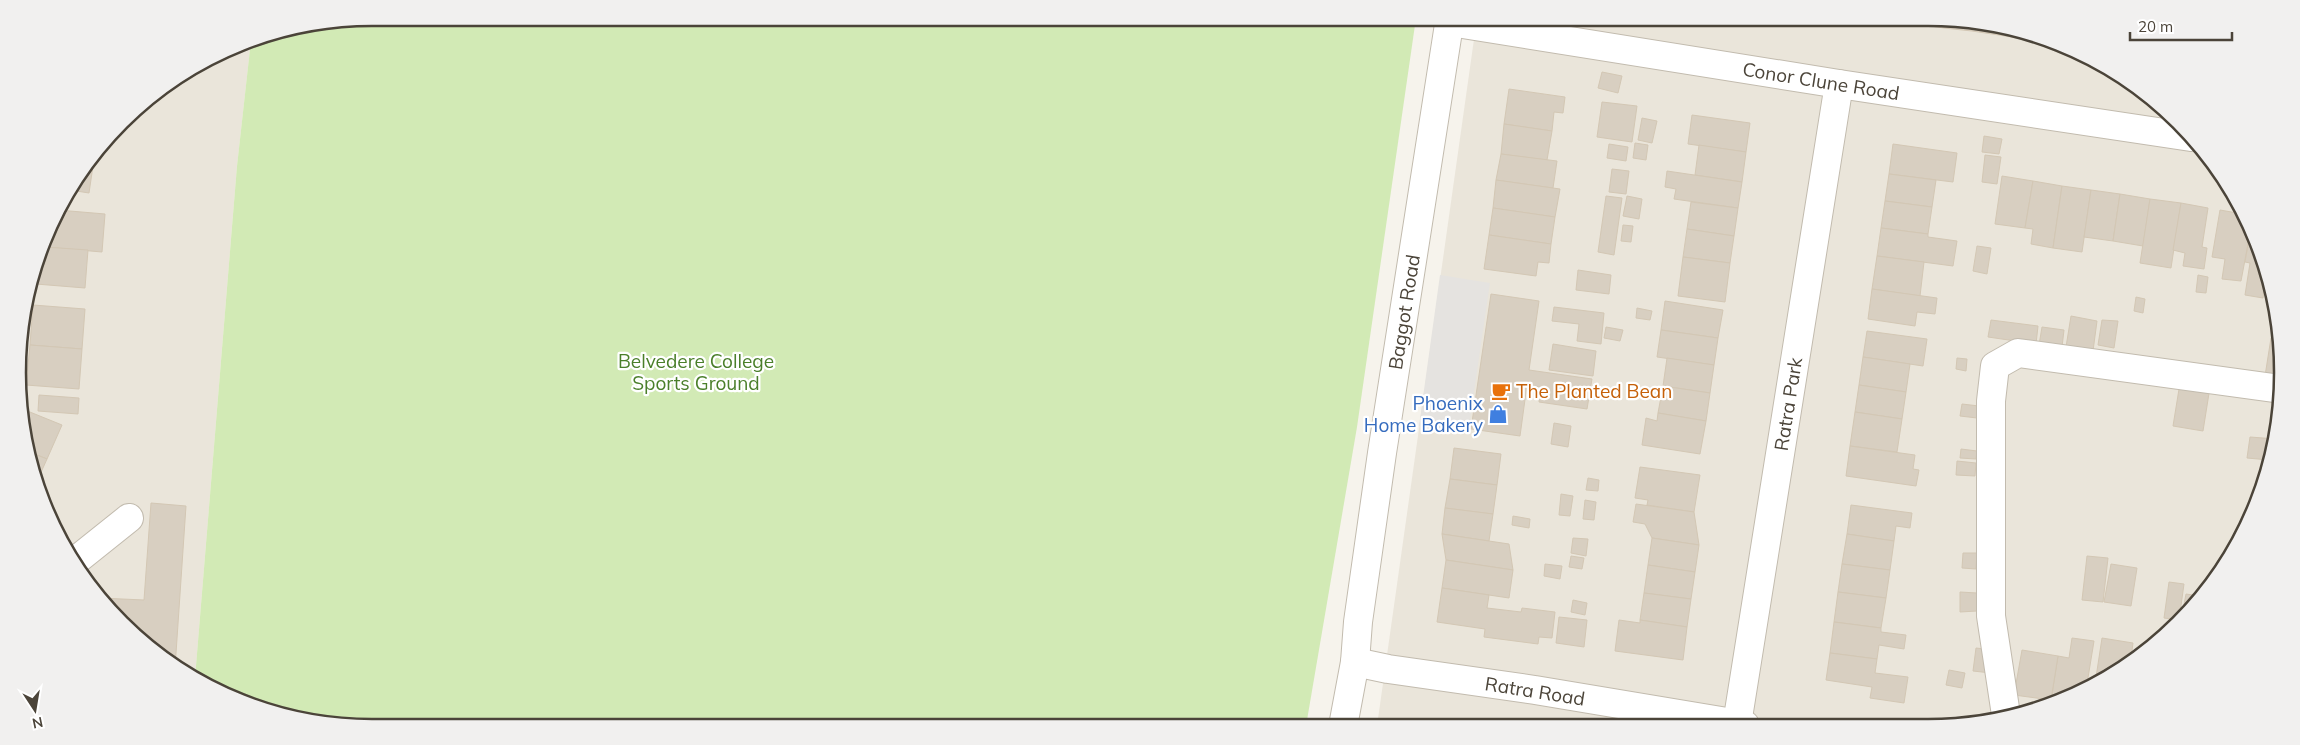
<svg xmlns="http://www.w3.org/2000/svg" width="2300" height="745" font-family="Mulish,sans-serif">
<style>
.residential{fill:#eae5da}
.green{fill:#d2eab5}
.parking{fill:#e5e3e0}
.building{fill:#d8cfc1;stroke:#d3c7b4}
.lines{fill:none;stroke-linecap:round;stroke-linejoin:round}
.minor-casing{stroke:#c2bbae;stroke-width:30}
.minor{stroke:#fff;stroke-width:28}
.labels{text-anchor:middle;stroke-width:4.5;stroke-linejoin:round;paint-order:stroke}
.street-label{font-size:19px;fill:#4b4439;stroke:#fff}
.park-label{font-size:19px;fill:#4a7f2a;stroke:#fff}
.food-label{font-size:19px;fill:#c56008;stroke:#fff;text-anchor:start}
.shop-label{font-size:19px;fill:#366cbe;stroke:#fff;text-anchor:end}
.rim{fill:none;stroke:#4b4439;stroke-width:2.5}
</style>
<rect width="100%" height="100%" fill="#f6f3ec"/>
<g class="residential">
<path d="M 1477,18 L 1927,18 L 1997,24 L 2064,45 L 2125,77 L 2179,122 L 2223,176 L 2256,237 L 2276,304 L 2282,373 L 2276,442 L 2235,550 L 2178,624 L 2085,691 L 1974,724 L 1377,726 Z"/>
<path d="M 251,40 L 237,166 L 195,678 L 176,668 L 122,624 L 77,570 L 30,464 L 18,396 L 21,326 L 54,215 L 91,156 L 138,106 L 237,44 Z"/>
</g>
<path class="green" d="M 373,18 L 1416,18 L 1357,427 L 1306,726 L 373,727 L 303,721 L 236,700 L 195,678 L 237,166 L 251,40 L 304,24 Z"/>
<path class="parking" d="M 1440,275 L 1490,283 L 1468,433 L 1419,426 Z"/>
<g class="building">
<path d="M 1888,18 L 1918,18 L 1917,24 L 1888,20 Z"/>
<path d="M 1918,18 L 1945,19 L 1944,28 L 1917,24 Z"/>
<path d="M 1945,19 L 1973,22 L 1972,31 L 1944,28 Z"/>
<path d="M 1973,22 L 2001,26 L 1999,35 L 1972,31 Z"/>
<path d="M 2001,26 L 2030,34 L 2029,40 L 1999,35 Z"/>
<path d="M 2042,38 L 2064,45 L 2072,49 L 2041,45 Z"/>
<path d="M 1602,72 L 1622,76 L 1618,93 L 1598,88 Z"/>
<path d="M 1509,89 L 1565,97 L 1563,113 L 1554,112 L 1552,131 L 1504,124 Z"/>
<path d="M 1602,102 L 1637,106 L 1632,142 L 1597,137 Z"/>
<path d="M 1692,115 L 1750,123 L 1746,152 L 1688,144 Z"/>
<path d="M 1642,118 L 1657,121 L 1652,143 L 1638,140 Z"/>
<path d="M 1504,124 L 1552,131 L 1547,160 L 1501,154 Z"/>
<path d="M 1984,136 L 2002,139 L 1999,154 L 1982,152 Z"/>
<path d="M 1635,143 L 1648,145 L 1646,160 L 1633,158 Z"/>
<path d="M 1609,144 L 1628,147 L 1626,161 L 1607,158 Z"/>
<path d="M 1893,144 L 1957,153 L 1953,182 L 1889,174 Z"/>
<path d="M 1699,145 L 1746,152 L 1742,182 L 1695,175 Z"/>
<path d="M 1501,154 L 1557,161 L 1553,188 L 1496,180 Z"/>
<path d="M 1985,155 L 2001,157 L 1997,184 L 1982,182 Z"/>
<path d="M 90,158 L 94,159 L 89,193 L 70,190 Z"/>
<path d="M 1612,169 L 1629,171 L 1626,194 L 1609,192 Z"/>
<path d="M 1667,171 L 1742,182 L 1738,208 L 1674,199 L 1676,189 L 1665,187 Z"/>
<path d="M 1889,174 L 1936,180 L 1932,207 L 1885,201 Z"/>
<path d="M 2002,176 L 2033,181 L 2025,228 L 1995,224 Z"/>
<path d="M 1496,180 L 1560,189 L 1555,217 L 1493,208 Z"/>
<path d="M 2033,181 L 2062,186 L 2053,248 L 2031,244 L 2033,229 L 2025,228 Z"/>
<path d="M 2062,186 L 2091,190 L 2082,252 L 2053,248 Z"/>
<path d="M 2091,190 L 2120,194 L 2113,241 L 2084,237 Z"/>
<path d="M 2120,194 L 2150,199 L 2143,246 L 2113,241 Z"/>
<path d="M 1606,196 L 1622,198 L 1614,255 L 1598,252 Z"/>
<path d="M 1627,196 L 1642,199 L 1639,219 L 1623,216 Z"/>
<path d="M 2150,199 L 2181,203 L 2171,268 L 2140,263 Z"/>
<path d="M 1885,201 L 1932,207 L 1928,234 L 1881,228 Z"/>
<path d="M 1691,202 L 1738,208 L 1734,236 L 1687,229 Z"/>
<path d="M 2181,203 L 2208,208 L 2202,247 L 2207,248 L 2204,269 L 2183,266 L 2185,253 L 2173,250 Z"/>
<path d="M 1493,208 L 1555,217 L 1551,244 L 1489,235 Z"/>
<path d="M 58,210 L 105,214 L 102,252 L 45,247 Z"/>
<path d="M 2220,210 L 2243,214 L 2251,228 L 2241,281 L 2222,279 L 2225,259 L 2212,257 Z"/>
<path d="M 1623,225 L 1633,226 L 1631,242 L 1621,241 Z"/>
<path d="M 1881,228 L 1928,234 L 1928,237 L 1957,241 L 1953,266 L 1877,256 Z"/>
<path d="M 2251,228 L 2256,237 L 2267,273 L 2263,298 L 2245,295 L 2250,263 L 2245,262 Z"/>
<path d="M 1687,229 L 1734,236 L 1730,263 L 1683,257 Z"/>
<path d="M 1489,235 L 1551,244 L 1549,263 L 1538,262 L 1536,276 L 1484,269 Z"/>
<path d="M 1977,246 L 1991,248 L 1987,274 L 1973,271 Z"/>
<path d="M 45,247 L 88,250 L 85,288 L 36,284 L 37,272 Z"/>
<path d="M 1877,256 L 1924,262 L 1920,296 L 1872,289 Z"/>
<path d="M 1683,257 L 1730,263 L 1725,302 L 1678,296 Z"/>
<path d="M 1578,270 L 1611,275 L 1609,294 L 1576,290 Z"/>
<path d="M 2198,275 L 2208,277 L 2206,293 L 2196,292 Z"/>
<path d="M 1872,289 L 1937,298 L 1935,314 L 1917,312 L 1915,326 L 1868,319 Z"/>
<path d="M 1491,294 L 1539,301 L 1529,370 L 1592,379 L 1587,409 L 1539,402 L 1541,387 L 1527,385 L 1520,436 L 1471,429 Z"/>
<path d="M 2136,297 L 2145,299 L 2143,313 L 2134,311 Z"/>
<path d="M 1665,301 L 1723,310 L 1718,338 L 1661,330 Z"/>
<path d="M 33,305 L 85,309 L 82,349 L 30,345 Z"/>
<path d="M 1554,307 L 1604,313 L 1601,344 L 1577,341 L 1579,324 L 1552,321 Z"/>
<path d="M 1637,308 L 1652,311 L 1650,320 L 1636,318 Z"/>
<path d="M 2071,316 L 2097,321 L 2093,351 L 2066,347 Z"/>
<path d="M 1991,320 L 2038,326 L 2036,344 L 1988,337 Z"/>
<path d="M 2102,320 L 2118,321 L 2114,348 L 2098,345 Z"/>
<path d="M 1606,327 L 1623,330 L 1620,341 L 1604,338 Z"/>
<path d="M 2042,327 L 2064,330 L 2062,347 L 2039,345 Z"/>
<path d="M 1661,330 L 1718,338 L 1714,365 L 1657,357 Z"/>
<path d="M 1867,331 L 1927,339 L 1923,366 L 1863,357 Z"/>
<path d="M 2271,338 L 2279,339 L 2282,378 L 2265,376 Z"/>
<path d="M 1553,344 L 1596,351 L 1593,376 L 1549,370 Z"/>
<path d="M 30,345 L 82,349 L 79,389 L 26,385 Z"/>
<path d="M 1863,357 L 1910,364 L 1906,392 L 1859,385 Z"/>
<path d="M 1667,358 L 1714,365 L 1710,393 L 1663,386 Z"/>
<path d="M 1957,358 L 1967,359 L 1966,371 L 1956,369 Z"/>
<path d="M 2180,383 L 2210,387 L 2203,431 L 2173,426 Z"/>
<path d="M 1859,385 L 1906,392 L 1902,419 L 1855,412 Z"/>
<path d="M 1663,386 L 1710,393 L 1706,421 L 1658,413 Z"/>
<path d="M 39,395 L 79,398 L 78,414 L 38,411 Z"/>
<path d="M 1962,404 L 1979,406 L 1977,418 L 1960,416 Z"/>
<path d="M 20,408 L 62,425 L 47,459 L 27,451 Z"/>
<path d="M 1855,412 L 1902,419 L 1897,452 L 1850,446 Z"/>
<path d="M 1658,413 L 1706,421 L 1700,454 L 1642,445 L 1646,418 L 1657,421 Z"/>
<path d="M 1554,423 L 1571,426 L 1568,447 L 1551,444 Z"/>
<path d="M 2250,437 L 2276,439 L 2269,460 L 2247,458 Z"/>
<path d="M 1850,446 L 1915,455 L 1913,469 L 1919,470 L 1916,486 L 1846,476 Z"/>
<path d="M 1454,448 L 1501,454 L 1497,485 L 1450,479 Z"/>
<path d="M 1961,449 L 1977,451 L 1976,459 L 1960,458 Z"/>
<path d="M 27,451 L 47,459 L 37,481 L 30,464 Z"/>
<path d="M 1957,461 L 1976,463 L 1975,476 L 1956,475 Z"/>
<path d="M 1640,467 L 1700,475 L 1694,512 L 1647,505 L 1648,500 L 1635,498 Z"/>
<path d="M 1588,478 L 1599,480 L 1598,491 L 1586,490 Z"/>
<path d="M 1450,479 L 1497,485 L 1493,514 L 1445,508 Z"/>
<path d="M 1561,494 L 1573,496 L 1570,516 L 1559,515 Z"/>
<path d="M 1585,500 L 1596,502 L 1594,520 L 1583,519 Z"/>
<path d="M 151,503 L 186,506 L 175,668 L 122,624 L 100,598 L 144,600 Z"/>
<path d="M 1636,504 L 1694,512 L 1699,545 L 1652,538 L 1645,524 L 1633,522 Z"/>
<path d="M 1851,505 L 1912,513 L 1910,528 L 1896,526 L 1894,541 L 1847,534 Z"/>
<path d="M 1445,508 L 1493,514 L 1489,541 L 1442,534 Z"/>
<path d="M 1513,516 L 1530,519 L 1529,528 L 1512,525 Z"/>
<path d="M 1442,534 L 1509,544 L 1513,570 L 1446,560 Z"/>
<path d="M 1847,534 L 1894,541 L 1890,570 L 1842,564 Z"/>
<path d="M 1573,538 L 1588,539 L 1586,556 L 1571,553 Z"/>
<path d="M 1652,538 L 1699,545 L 1695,572 L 1648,565 Z"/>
<path d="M 1963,553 L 1977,553 L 1976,569 L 1962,568 Z"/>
<path d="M 1571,556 L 1584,558 L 1582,569 L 1569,567 Z"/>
<path d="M 2087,556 L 2108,558 L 2103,602 L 2082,600 Z"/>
<path d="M 1446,560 L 1513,570 L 1509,598 L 1442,588 Z"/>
<path d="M 1545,564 L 1562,566 L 1560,579 L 1544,576 Z"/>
<path d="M 1842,564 L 1890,570 L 1886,598 L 1838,592 Z"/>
<path d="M 2111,564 L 2137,568 L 2131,606 L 2104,602 Z"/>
<path d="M 1648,565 L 1695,572 L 1691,599 L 1644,593 Z"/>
<path d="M 2169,582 L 2184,584 L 2179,620 L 2164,618 Z"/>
<path d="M 1442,588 L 1489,595 L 1487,608 L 1521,612 L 1522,608 L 1555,612 L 1552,638 L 1539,637 L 1538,644 L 1484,637 L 1485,629 L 1437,622 Z"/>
<path d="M 1838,592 L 1886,598 L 1881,628 L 1834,622 Z"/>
<path d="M 1960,592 L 1977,593 L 1977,611 L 1960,612 Z"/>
<path d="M 1644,593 L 1691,599 L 1687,627 L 1640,620 Z"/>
<path d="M 2186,594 L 2199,596 L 2181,620 Z"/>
<path d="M 1573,600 L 1587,603 L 1585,615 L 1571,612 Z"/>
<path d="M 1559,617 L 1587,620 L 1584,647 L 1556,643 Z"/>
<path d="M 1619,620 L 1640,623 L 1640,620 L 1687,627 L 1683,660 L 1615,651 Z"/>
<path d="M 1834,622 L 1881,628 L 1881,632 L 1906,635 L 1904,649 L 1879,645 L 1877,659 L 1830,653 Z"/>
<path d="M 2072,638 L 2094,641 L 2086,690 L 2051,700 L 2058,656 L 2069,658 Z"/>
<path d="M 2102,638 L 2133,643 L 2131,658 L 2095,684 Z"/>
<path d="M 1976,648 L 1993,650 L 1991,673 L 1973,671 Z"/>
<path d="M 2022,650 L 2058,656 L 2051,700 L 2014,695 Z"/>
<path d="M 1830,653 L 1877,659 L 1875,673 L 1908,677 L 1904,703 L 1870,698 L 1872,687 L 1826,680 Z"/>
<path d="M 1949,670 L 1965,673 L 1962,688 L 1946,685 Z"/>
</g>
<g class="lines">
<g class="minor-casing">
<g id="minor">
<path d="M 1450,22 L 1839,84 L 2191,137"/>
<path d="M 74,562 L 129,518"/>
<path d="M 1355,662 L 1388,669 L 1535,690 L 1745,725"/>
<path d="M 2006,715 L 1991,616 L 1991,401 L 1995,366 L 2018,353 L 2281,389"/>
<path d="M 1737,724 L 1839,84"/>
<path d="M 1343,726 L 1355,662 L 1358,622 L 1382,453 L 1450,18"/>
</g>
</g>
<use href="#minor" class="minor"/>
</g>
<defs>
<g id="cafe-bare" transform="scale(1.5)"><path d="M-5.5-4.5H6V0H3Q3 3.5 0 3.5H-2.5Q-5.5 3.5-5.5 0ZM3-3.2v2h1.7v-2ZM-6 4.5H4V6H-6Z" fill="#e8710a" stroke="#fff" stroke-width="2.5" paint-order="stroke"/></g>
<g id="shop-bare" transform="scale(1.5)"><path d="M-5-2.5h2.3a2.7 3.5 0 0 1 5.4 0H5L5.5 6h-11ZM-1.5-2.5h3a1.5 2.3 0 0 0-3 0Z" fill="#3f7fe0" stroke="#fff" stroke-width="2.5" paint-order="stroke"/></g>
</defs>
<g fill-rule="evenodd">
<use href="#cafe-bare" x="1501" y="391"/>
<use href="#shop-bare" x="1498" y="414"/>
</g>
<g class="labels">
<g class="street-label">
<text transform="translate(1821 81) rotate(9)" y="7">Conor Clune Road</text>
<text transform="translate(1404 312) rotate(-81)" y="7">Baggot Road</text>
<text transform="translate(1788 404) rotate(-81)" y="7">Ratra Park</text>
<text transform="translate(1535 691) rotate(9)" y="7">Ratra Road</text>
</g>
<g class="park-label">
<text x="696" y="368">Belvedere College<tspan x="696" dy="22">Sports Ground</tspan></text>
</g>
<g class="food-label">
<text x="1516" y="398">The Planted Bean</text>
</g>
<g class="shop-label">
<text x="1483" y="410">Phoenix<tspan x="1483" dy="22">Home Bakery</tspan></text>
</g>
</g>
<path d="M0 0H2300V745H0ZM372 26H1928A346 346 0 0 1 2274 372V373A346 346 0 0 1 1928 719H372A346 346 0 0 1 26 373V372A346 346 0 0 1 372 26Z" fill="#f1f0ef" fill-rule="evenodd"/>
<path class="rim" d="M372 26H1928A346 346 0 0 1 2274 372V373A346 346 0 0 1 1928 719H372A346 346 0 0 1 26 373V372A346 346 0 0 1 372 26Z"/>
<g transform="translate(35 710) rotate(168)" stroke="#ffffff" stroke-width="4" paint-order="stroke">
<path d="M0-4L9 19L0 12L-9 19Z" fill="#4b4439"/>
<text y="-8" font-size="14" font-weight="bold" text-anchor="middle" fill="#4b4439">N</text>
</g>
<path d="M2130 32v8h102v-8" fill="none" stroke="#4b4439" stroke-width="2.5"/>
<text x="2138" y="32" font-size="15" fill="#4b4439" stroke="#ffffff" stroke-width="4" paint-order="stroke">20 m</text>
</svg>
